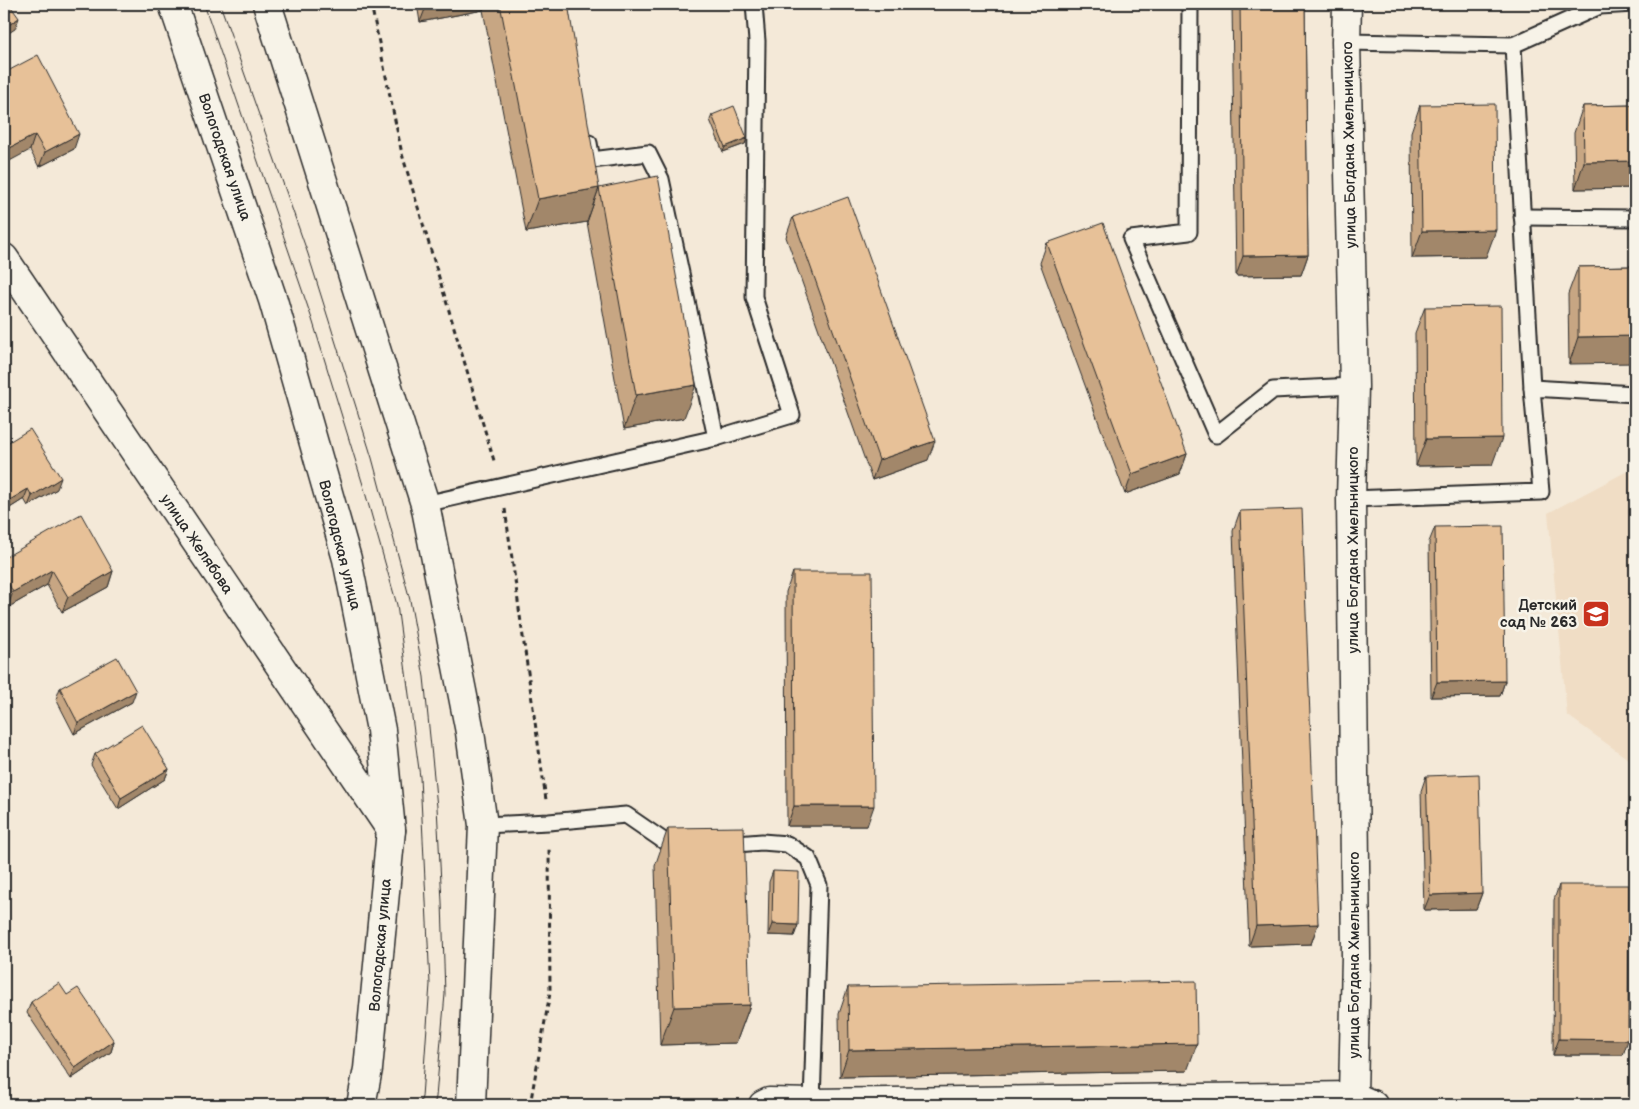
<svg xmlns="http://www.w3.org/2000/svg" width="1639" height="1109" font-family="'Balsamiq Sans',sans-serif">
<style>
.built{fill:#f0ddc5}
.lines{fill:none;stroke-linecap:round;stroke-linejoin:round}
.lane-casing{stroke:#2b2b2b;stroke-width:19}
.street-casing{stroke:#2b2b2b;stroke-width:31}
.secondary-casing{stroke:#2b2b2b;stroke-width:31}
.path{stroke:#2b2b2b;stroke-width:3;stroke-dasharray:5 4;stroke-linecap:butt}
.lane{stroke:#f7f3e8;stroke-width:15}
.street{stroke:#f7f3e8;stroke-width:28}
.secondary{stroke:#f7f3e8;stroke-width:28}
.tram{stroke:#2b2b2b;stroke-width:1}
.wall{fill:#c7a683;stroke:#2b2b2b}
.shaded-wall{fill:#a2876a;stroke:#2b2b2b}
.building{fill:#e7c198;stroke:#2b2b2b}
.labels{text-anchor:middle;stroke-width:5;stroke-linejoin:round;paint-order:stroke}
.street-label{font-size:15px;fill:#2b2b2b;stroke:#f7f3e8}
.poi-label{font-size:15px;font-weight:bold;fill:#2b2b2b;stroke:#f7f3e8;text-anchor:end}
</style>
<rect width="100%" height="100%" fill="#f4e9d8"/>
<filter id="ink" filterUnits="userSpaceOnUse"><feTurbulence type="fractalNoise" baseFrequency=".02" numOctaves="2"/><feDisplacementMap in="SourceGraphic" scale="10" xChannelSelector="R" yChannelSelector="G"/><feConvolveMatrix kernelMatrix="1 2 1 2 8 2 1 2 1" color-interpolation-filters="sRGB"/></filter>
<g filter="url(#ink)">
<path class="built" d="M 1635,467 L 1635,764 L 1567,715 L 1548,513 Z"/>
<g class="lines">
<g class="lane-casing">
<g id="lane">
<path d="M 1190,4 L 1189,232 L 1131,239 L 1216,435 L 1273,390 L 1354,386"/>
<path d="M 1346,42 L 1513,45"/>
<path d="M 1522,217 L 1635,218"/>
<path d="M 1532,388 L 1513,45 L 1600,6 L 1634,4"/>
<path d="M 716,438 L 792,415 L 754,297 L 757,41 L 754,4"/>
<path d="M 1351,499 L 1541,492 L 1532,388 L 1635,394"/>
<path d="M 425,504 L 716,438 L 661,179 L 648,153 L 592,160 L 589,143"/>
<path d="M 483,825 L 549,822 L 626,815 L 674,848 L 681,848"/>
<path d="M 724,845 L 762,842 L 787,844 L 808,858 L 819,885 L 812,1103"/>
</g>
</g>
<g class="street-casing">
<g id="street">
<path d="M 1347,4 L 1346,42 L 1354,386 L 1351,499 L 1356,956 L 1353,1096"/>
<path d="M 4,258 L 391,830"/>
<path d="M 763,1105 L 769,1102 L 812,1103 L 1353,1096 L 1373,1105"/>
</g>
</g>
<g class="secondary-casing">
<g id="secondary">
<path d="M 173,4 L 273,300 L 347,559 L 381,730 L 391,830 L 368,1069 L 361,1105"/>
<path d="M 267,4 L 425,504 L 470,732 L 483,825 L 471,1105"/>
</g>
</g>
<g class="path">
<path d="M 371,4 L 402,154 L 495,464"/>
<path d="M 505,509 L 546,800"/>
<path d="M 530,1105 L 550,993 L 549,846"/>
</g>
<use href="#lane" class="lane"/>
<use href="#street" class="street"/>
<use href="#secondary" class="secondary"/>
<g class="tram">
<path d="M 204,4 L 312,319 L 363,485 L 397,605 L 420,777 L 430,984 L 422,1097 L 419,1105"/>
<path d="M 220,4 L 308,254 L 372,458 L 410,600 L 424,677 L 437,807 L 442,902 L 445,994 L 436,1097 L 434,1105"/>
</g>
</g>
<g class="wall">
<path d="M 417,4 L 485,4 L 483,10 L 420,22 Z"/>
<path d="M 485,4 L 568,4 L 587,222 L 526,232 L 483,10 Z"/>
<path d="M 1232,4 L 1305,4 L 1308,255 L 1301,275 L 1236,276 Z"/>
<path d="M 4,73 L 74,149 L 39,167 L 30,150 Z"/>
<path d="M 1420,105 L 1486,257 L 1412,258 L 1411,132 Z"/>
<path d="M 1635,105 L 1635,188 L 1575,189 L 1574,133 L 1583,106 Z"/>
<path d="M 712,115 L 747,138 L 745,144 L 723,152 L 710,120 Z"/>
<path d="M 599,188 L 684,418 L 624,429 L 587,222 Z"/>
<path d="M 793,217 L 928,460 L 872,480 L 786,237 Z"/>
<path d="M 1047,243 L 1187,454 L 1180,474 L 1125,494 L 1040,263 Z"/>
<path d="M 1635,266 L 1569,364 L 1568,294 L 1578,267 Z"/>
<path d="M 1425,307 L 1492,465 L 1416,466 L 1415,333 Z"/>
<path d="M 4,445 L 57,489 L 28,506 L 24,499 L 5,511 L 4,510 Z"/>
<path d="M 1240,511 L 1318,924 L 1311,944 L 1249,946 L 1233,531 Z"/>
<path d="M 1435,527 L 1505,681 L 1500,696 L 1431,697 L 1429,542 Z"/>
<path d="M 4,558 L 113,571 L 108,587 L 62,612 L 47,585 L 7,608 L 4,602 Z"/>
<path d="M 793,572 L 867,826 L 787,826 L 786,592 Z"/>
<path d="M 60,688 L 132,702 L 74,734 L 56,699 Z"/>
<path d="M 95,754 L 169,769 L 165,779 L 118,809 L 91,765 Z"/>
<path d="M 1426,776 L 1482,893 L 1476,909 L 1424,910 L 1421,791 Z"/>
<path d="M 668,828 L 750,1005 L 736,1043 L 660,1045 L 655,866 Z"/>
<path d="M 773,871 L 798,925 L 794,936 L 768,935 L 769,882 Z"/>
<path d="M 1559,885 L 1623,1055 L 1553,1055 L 1554,900 Z"/>
<path d="M 848,987 L 1187,1071 L 840,1077 L 839,1014 Z"/>
<path d="M 67,995 L 114,1041 L 111,1052 L 71,1079 L 27,1013 L 31,1002 Z"/>
</g>
<g class="shaded-wall">
<path d="M 427,4 L 485,4 L 483,10 L 420,22 Z"/>
<path d="M 1410,4 L 1498,4 L 1409,5 Z"/>
<path d="M 19,18 L 15,29 L 4,36 L 4,28 Z"/>
<path d="M 79,134 L 74,149 L 39,167 L 45,152 Z"/>
<path d="M 35,135 L 30,150 L 4,164 L 4,151 Z"/>
<path d="M 747,138 L 745,144 L 723,152 L 725,147 Z"/>
<path d="M 1635,161 L 1635,188 L 1575,189 L 1584,162 Z"/>
<path d="M 599,188 L 587,222 L 526,232 L 538,199 Z"/>
<path d="M 1496,230 L 1486,257 L 1412,258 L 1422,231 Z"/>
<path d="M 1308,255 L 1301,275 L 1236,276 L 1243,256 Z"/>
<path d="M 1635,336 L 1635,363 L 1569,364 L 1578,337 Z"/>
<path d="M 696,385 L 684,418 L 624,429 L 636,395 Z"/>
<path d="M 1502,438 L 1492,465 L 1416,466 L 1426,439 Z"/>
<path d="M 935,441 L 928,460 L 872,480 L 879,460 Z"/>
<path d="M 1187,454 L 1180,474 L 1125,494 L 1132,474 Z"/>
<path d="M 61,478 L 57,489 L 28,506 L 32,496 Z"/>
<path d="M 28,489 L 24,499 L 5,511 L 8,501 Z"/>
<path d="M 52,570 L 47,585 L 7,608 L 13,592 Z"/>
<path d="M 113,571 L 108,587 L 62,612 L 68,597 Z"/>
<path d="M 1505,681 L 1500,696 L 1431,697 L 1437,682 Z"/>
<path d="M 136,691 L 132,702 L 74,734 L 78,723 Z"/>
<path d="M 169,769 L 165,779 L 118,809 L 121,798 Z"/>
<path d="M 794,806 L 874,806 L 867,826 L 787,826 Z"/>
<path d="M 1482,893 L 1476,909 L 1424,910 L 1430,895 Z"/>
<path d="M 772,924 L 798,925 L 794,936 L 768,935 Z"/>
<path d="M 1318,924 L 1311,944 L 1249,946 L 1256,926 Z"/>
<path d="M 750,1005 L 736,1043 L 660,1045 L 674,1007 Z"/>
<path d="M 1559,1039 L 1628,1040 L 1623,1055 L 1553,1055 Z"/>
<path d="M 114,1041 L 111,1052 L 71,1079 L 75,1068 Z"/>
<path d="M 1197,1044 L 1187,1071 L 840,1077 L 849,1050 Z"/>
</g>
<g class="building">
<path d="M 4,4 L 9,4 L 19,18 L 4,28 Z"/>
<path d="M 500,4 L 568,4 L 599,188 L 538,199 Z"/>
<path d="M 1240,4 L 1305,4 L 1308,255 L 1243,256 Z"/>
<path d="M 38,55 L 79,134 L 45,152 L 35,135 L 4,151 L 4,73 Z"/>
<path d="M 1495,104 L 1496,230 L 1422,231 L 1420,105 Z"/>
<path d="M 1635,105 L 1635,161 L 1584,162 L 1583,106 Z"/>
<path d="M 734,106 L 747,138 L 725,147 L 712,115 Z"/>
<path d="M 658,176 L 696,385 L 636,395 L 599,188 Z"/>
<path d="M 848,197 L 935,441 L 879,460 L 793,217 Z"/>
<path d="M 1103,223 L 1187,454 L 1132,474 L 1047,243 Z"/>
<path d="M 1635,266 L 1635,336 L 1578,337 L 1578,267 Z"/>
<path d="M 1501,306 L 1502,438 L 1426,439 L 1425,307 Z"/>
<path d="M 30,429 L 61,478 L 32,496 L 28,489 L 8,501 L 4,493 L 4,445 Z"/>
<path d="M 1302,509 L 1318,924 L 1256,926 L 1240,511 Z"/>
<path d="M 81,514 L 113,571 L 68,597 L 52,570 L 13,592 L 4,576 L 4,558 Z"/>
<path d="M 1503,526 L 1505,681 L 1437,682 L 1435,527 Z"/>
<path d="M 793,572 L 872,572 L 874,806 L 794,806 Z"/>
<path d="M 117,657 L 136,691 L 78,723 L 60,688 Z"/>
<path d="M 142,725 L 169,769 L 121,798 L 95,754 Z"/>
<path d="M 1479,774 L 1482,893 L 1430,895 L 1426,776 Z"/>
<path d="M 744,827 L 750,1005 L 674,1007 L 668,828 Z"/>
<path d="M 773,871 L 799,872 L 798,925 L 772,924 Z"/>
<path d="M 1559,885 L 1629,885 L 1628,1040 L 1559,1039 Z"/>
<path d="M 1196,981 L 1197,1044 L 849,1050 L 848,987 Z"/>
<path d="M 59,983 L 67,995 L 78,988 L 114,1041 L 75,1068 L 31,1002 Z"/>
</g>
</g>
<defs>
<g id="school-square" transform="scale(1.4375)"><rect x="-9" y="-9" width="18" height="18" rx="4" fill="#c8321e" stroke="#f7f3e8"/><path d="M0-5L7-2L0 1L-7-2ZM-4 1L0 2.5L4 1V4Q0 6-4 4Z" fill="#fff"/></g>
</defs>
<g fill-rule="evenodd">
<use href="#school-square" x="1596" y="614"/>
</g>
<g class="labels">
<g class="street-label">
<text transform="translate(1349 145) rotate(-91)" y="5">улица Богдана Хмельницкого</text>
<text transform="translate(225 157) rotate(71)" y="5">Вологодская улица</text>
<text transform="translate(197 544) rotate(56)" y="5">улица Желябова</text>
<text transform="translate(340 545) rotate(76)" y="5">Вологодская улица</text>
<text transform="translate(1353 550) rotate(-90)" y="5">улица Богдана Хмельницкого</text>
<text transform="translate(380 945) rotate(-85)" y="5">Вологодская улица</text>
<text transform="translate(1354 955) rotate(-90)" y="5">улица Богдана Хмельницкого</text>
</g>
<g class="poi-label">
<text x="1577" y="610">Детский<tspan x="1577" dy="17">сад № 263</tspan></text>
</g>
</g>
<rect width="1639" height="1109" fill="none" stroke="#f7f3e8" stroke-width="20"/>
<rect x="10" y="10" width="1619" height="1089" fill="none" stroke="#2b2b2b" stroke-width="2" filter="url(#ink)"/>
</svg>
